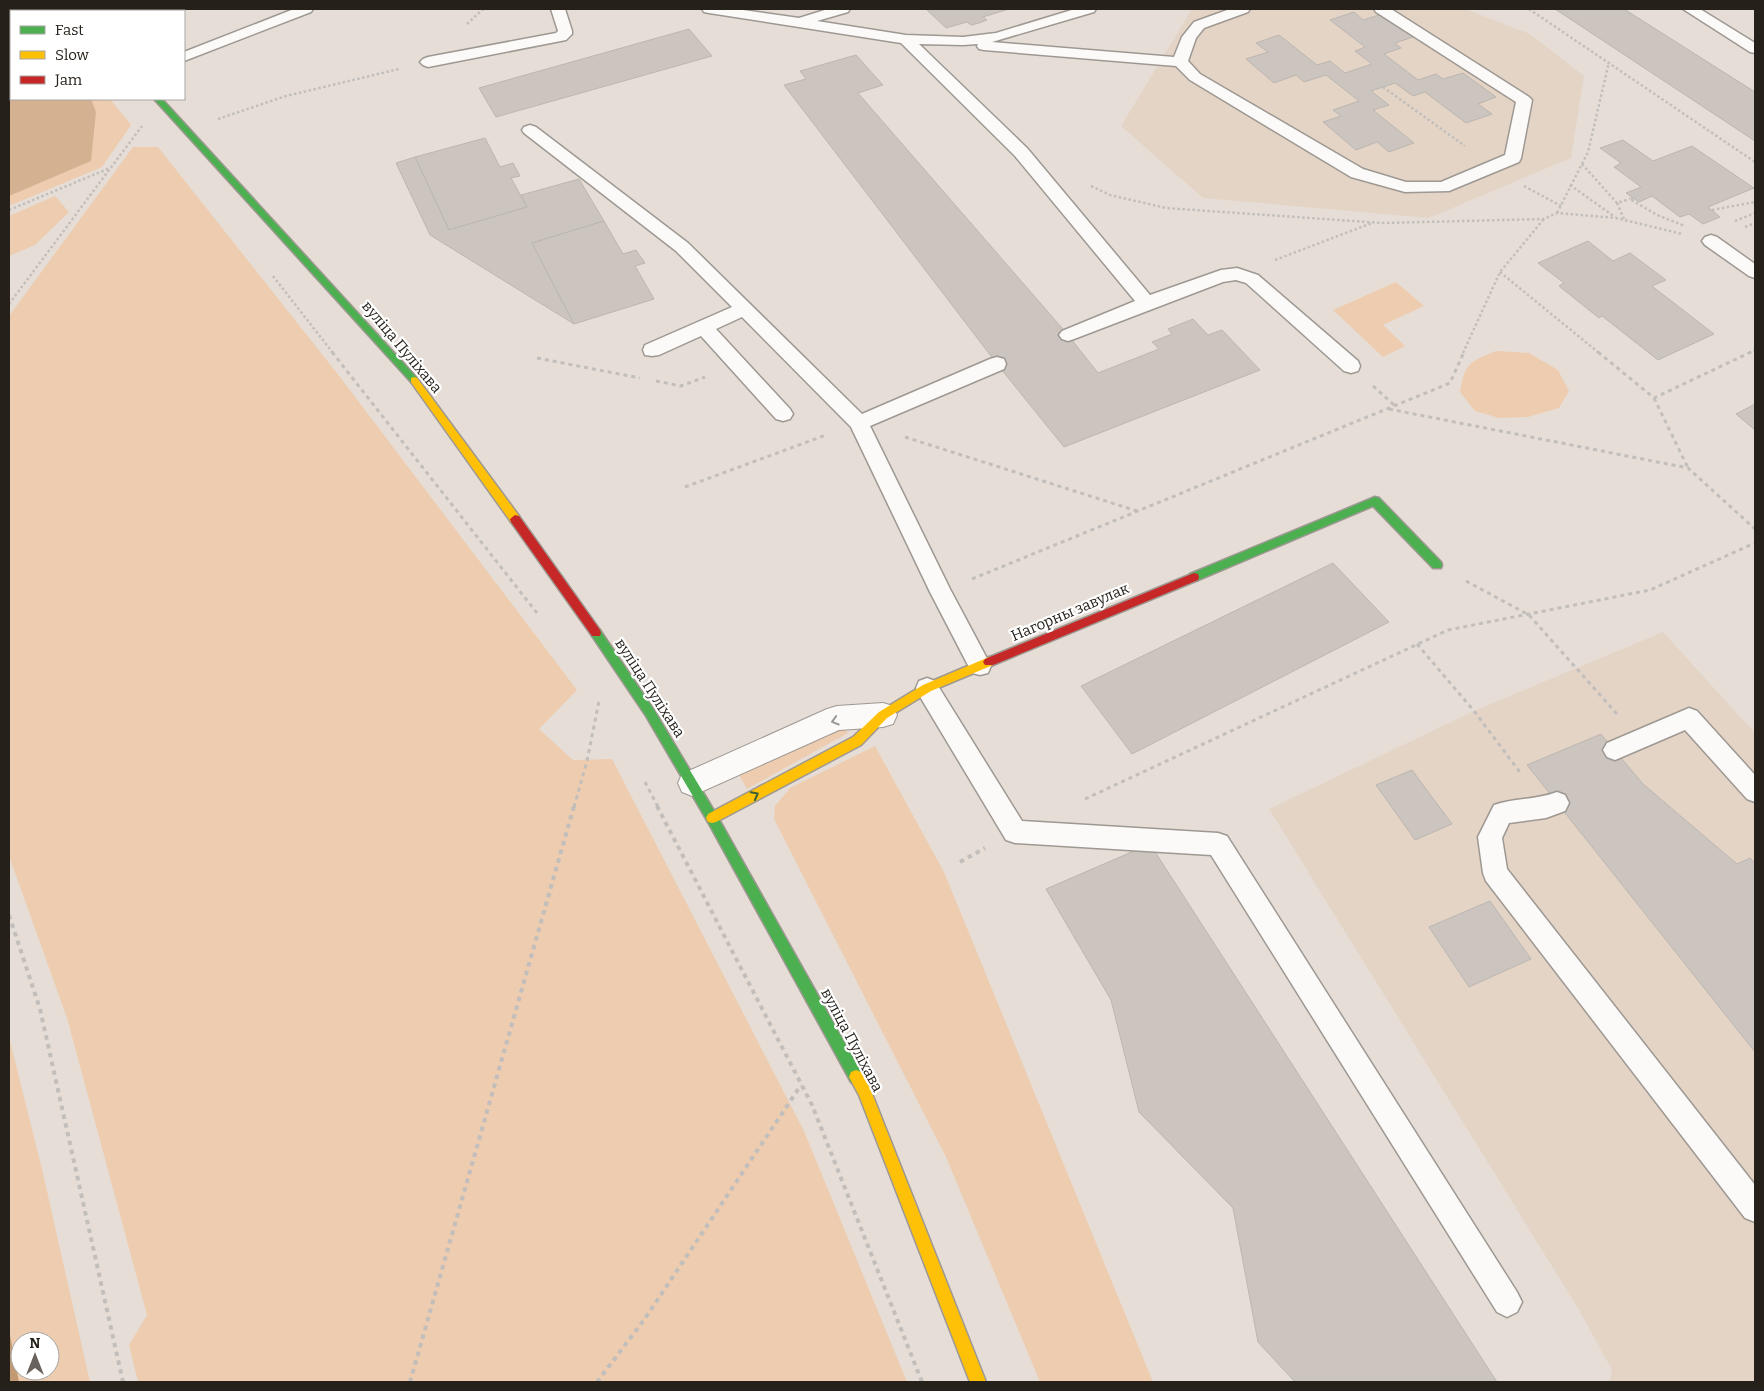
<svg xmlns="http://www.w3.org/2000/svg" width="1764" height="1391" font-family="Bitter,serif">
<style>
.built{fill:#e4d4c6}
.green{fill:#edccb0;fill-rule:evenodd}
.forest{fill:#d4b191}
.water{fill:#c39973}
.building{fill:#ccc5bf;stroke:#bcb6b0}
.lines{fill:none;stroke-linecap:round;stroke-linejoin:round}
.lane-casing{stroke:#9e9892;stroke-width:3}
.street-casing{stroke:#9e9892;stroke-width:2}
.fast-casing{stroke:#9e9892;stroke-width:3}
.slow-casing{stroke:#9e9892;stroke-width:3}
.jam-casing{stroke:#9e9892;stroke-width:3}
.path-far2{stroke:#c1bebc;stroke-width:2.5;stroke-dasharray:2.5 2.5;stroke-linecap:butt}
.path-far1{stroke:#c1bebc;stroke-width:3;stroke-dasharray:4 4;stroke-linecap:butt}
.path{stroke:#c1bebc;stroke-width:4;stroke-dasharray:4.5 4.5;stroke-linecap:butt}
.lane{fill:#fbfaf9;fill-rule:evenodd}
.street{fill:#fbfaf9;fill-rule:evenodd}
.fast{fill:#4caf50;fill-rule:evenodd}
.slow{fill:#ffc107;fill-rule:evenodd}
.jam{fill:#c62828;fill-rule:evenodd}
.oneway{stroke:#9b9895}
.oneway2{stroke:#376033}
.labels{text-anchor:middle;stroke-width:4.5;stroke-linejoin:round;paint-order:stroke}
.street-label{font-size:15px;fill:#26201b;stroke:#fff}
</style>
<rect width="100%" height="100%" fill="#e6ded6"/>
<g class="built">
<path d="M 1192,9 L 1465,9 L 1530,34 L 1584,76 L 1571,158 L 1429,218 L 1203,198 L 1121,126 Z"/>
<path d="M 1663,632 L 1755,733 L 1755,1382 L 1609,1382 L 1612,1370 L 1579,1310 L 1269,809 L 1474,711 Z"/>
</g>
<g class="green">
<path d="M 9,9 L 11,11 L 11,99 L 110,99 L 131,125 L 102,167 L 9,206 Z"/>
<path d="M 133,147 L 158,147 L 340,377 L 577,690 L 539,729 L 573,760 L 612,759 L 804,1131 L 907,1382 L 138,1382 L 129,1345 L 147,1315 L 67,1018 L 9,856 L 9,316 Z"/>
<path d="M 55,196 L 69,212 L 35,245 L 9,256 L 9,216 Z"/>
<path d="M 1396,282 L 1424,306 L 1383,325 L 1405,346 L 1383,357 L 1333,310 Z"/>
<path d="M 1496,351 L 1529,353 L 1558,370 L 1569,391 L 1559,408 L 1528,417 L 1499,418 L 1475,411 L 1460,392 C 1465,362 1470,362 1496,351 Z"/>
<path d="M 844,728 L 848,733 L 747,789 L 737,771 L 833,729 Z"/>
<path d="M 875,746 L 944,872 L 1153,1382 L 1040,1382 L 946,1157 L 774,819 L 775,806 L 790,788 Z"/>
<path d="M 9,1037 L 42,1169 L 90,1382 L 19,1382 L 9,1330 ZM 20,1341 L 50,1341 L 50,1371 L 20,1371 Z"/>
</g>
<path class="forest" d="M 9,9 L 11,11 L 11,99 L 91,99 L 96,112 L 91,161 L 9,196 Z"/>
<path class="water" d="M 9,1330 L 19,1382 L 9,1382 Z"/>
<g class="building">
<path d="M 926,9 L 1009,9 L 983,17 L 987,20 L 979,23 L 971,25 L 967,22 L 946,28 Z"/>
<path d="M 1555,9 L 1624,9 L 1755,92 L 1755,141 Z"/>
<path d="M 1354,12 L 1363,20 L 1382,14 L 1413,37 L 1395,43 L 1401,48 L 1384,54 L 1418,80 L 1436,74 L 1443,79 L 1463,73 L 1496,97 L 1478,104 L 1492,114 L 1466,123 L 1425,92 L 1413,96 L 1395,83 L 1371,91 L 1389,105 L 1373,110 L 1414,143 L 1389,152 L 1377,142 L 1356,150 L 1323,122 L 1341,116 L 1333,110 L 1359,101 L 1326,75 L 1304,82 L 1296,75 L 1274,83 L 1246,59 L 1268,52 L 1256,43 L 1279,35 L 1317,65 L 1330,61 L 1345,73 L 1372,64 L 1355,51 L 1365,47 L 1330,20 Z"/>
<path d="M 689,29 L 712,56 L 496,117 L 479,88 Z"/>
<path d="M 856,55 L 883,85 L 858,93 L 1068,335 L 1098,373 L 1159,349 L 1152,342 L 1172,334 L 1168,329 L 1193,319 L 1208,335 L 1222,330 L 1260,370 L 1064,447 L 997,364 L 784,85 L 806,79 L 800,71 Z"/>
<path d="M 485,138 L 500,167 L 513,163 L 520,176 L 511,178 L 527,207 L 449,230 L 415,157 Z"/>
<path d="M 1623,140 L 1653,161 L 1692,146 L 1754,188 L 1708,207 L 1720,217 L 1703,224 L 1689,214 L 1680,217 L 1652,196 L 1639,202 L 1626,193 L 1641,187 L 1614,167 L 1621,163 L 1600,148 Z"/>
<path d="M 415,157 L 449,230 L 527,207 L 521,195 L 579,179 L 604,221 L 532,243 L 574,324 L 430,235 L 396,163 Z"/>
<path d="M 604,221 L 623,254 L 636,250 L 645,263 L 635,266 L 654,299 L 574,324 L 532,243 Z"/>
<path d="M 1588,241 L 1613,261 L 1630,253 L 1666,280 L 1652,286 L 1714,334 L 1658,360 L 1602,316 L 1599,318 L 1559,286 L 1564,283 L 1538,263 Z"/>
<path d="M 1755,404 L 1755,430 L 1736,414 Z"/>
<path d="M 1333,563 L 1389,622 L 1132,754 L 1081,686 Z"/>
<path d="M 1601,734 L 1643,784 L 1737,864 L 1750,858 L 1755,864 L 1755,1052 L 1527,765 Z"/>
<path d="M 1412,770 L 1452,824 L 1415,840 L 1376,785 Z"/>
<path d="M 1150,844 L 1497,1382 L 1295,1382 L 1258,1342 L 1233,1208 L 1139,1112 L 1111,1000 L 1046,889 Z"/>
<path d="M 1490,901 L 1531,959 L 1469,987 L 1429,927 Z"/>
</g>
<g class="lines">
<g class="lane-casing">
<g id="lane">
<path d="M 294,9 L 313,9 L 311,12 L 184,61 L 184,52 Z"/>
<path d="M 551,9 L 565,9 L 572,31 L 572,34 L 566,40 L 428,67 L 423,65 L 420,62 L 423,59 L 428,57 L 556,33 L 558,31 Z"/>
<path d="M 702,9 L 736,9 L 799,18 L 828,9 L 850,9 L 848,12 L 817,21 L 906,35 L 963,37 L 996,33 L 1075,9 L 1096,9 L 1094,12 L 992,42 L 1174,57 L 1182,37 L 1194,22 L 1230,9 L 1250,9 L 1248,12 L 1204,28 L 1196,38 L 1188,61 L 1200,74 L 1363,169 L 1406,182 L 1441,182 L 1505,155 L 1516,102 L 1376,12 L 1374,9 L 1391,9 L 1529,97 L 1532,100 L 1521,158 L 1519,162 L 1449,191 L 1405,192 L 1351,177 L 1190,80 L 1176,66 L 984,50 L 979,49 L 977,46 L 978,44 L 963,45 L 919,44 L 1027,148 L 1150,295 L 1221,270 L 1237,268 L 1258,275 L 1358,361 L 1360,366 L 1358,371 L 1351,373 L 1344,371 L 1246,283 L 1236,280 L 1223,282 L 1074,339 L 1068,341 L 1062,339 L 1059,335 L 1062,331 L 1135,301 L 1015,156 L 901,43 L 709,13 L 704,12 Z"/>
<path d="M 1683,9 L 1700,9 L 1755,43 L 1755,53 L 1750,52 Z"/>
<path d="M 530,125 L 536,127 L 688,243 L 862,414 L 990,359 L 997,357 L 1004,359 L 1006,364 L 1004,369 L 870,426 L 950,589 L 991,666 L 988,673 L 980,675 L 972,673 L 930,592 L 851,427 L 742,317 L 716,329 L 790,409 L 793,414 L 790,419 L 783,421 L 776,419 L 701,336 L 659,355 L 652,356 L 645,355 L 643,350 L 645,345 L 732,307 L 676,251 L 524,133 L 522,130 L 524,127 Z"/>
<path d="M 1711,235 L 1717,237 L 1755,264 L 1755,278 L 1749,276 L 1705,245 L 1702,241 L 1705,237 Z"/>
<path d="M 927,678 L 935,681 L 1022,821 L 1218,833 L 1227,836 L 1517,1292 L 1522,1302 L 1517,1312 L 1507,1317 L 1497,1312 L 1211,855 L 1015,843 L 1006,840 L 919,695 L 916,688 L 919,681 Z"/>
<path d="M 1689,708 L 1697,711 L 1755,775 L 1755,802 L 1747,799 L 1685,730 L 1615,760 L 1607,757 L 1603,750 L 1607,743 Z"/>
<path d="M 1557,792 L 1565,795 L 1569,803 L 1565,811 L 1546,818 L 1509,823 L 1502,838 L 1507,869 L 1755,1185 L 1755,1222 L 1745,1218 L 1486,881 L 1483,873 L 1478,837 L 1494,805 C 1514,798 1536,800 1557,792 Z"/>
</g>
</g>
<g class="street-casing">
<path id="street" d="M 883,703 L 893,706 L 897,715 L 893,724 L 883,727 L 839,730 L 692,796 L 682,792 L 678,783 L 682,774 L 827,709 L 837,706 Z"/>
</g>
<g class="fast-casing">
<g id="fast">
<path d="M 63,9 L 70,9 L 72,11 L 64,11 Z"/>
<path d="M 154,99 L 162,99 L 417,378 L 417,382 L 411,382 Z"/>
<path d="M 1375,497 L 1379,498 L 1441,562 L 1442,565 L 1441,568 L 1433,568 L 1373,506 L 1198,580 L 1194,581 L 1189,577 L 1190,574 Z"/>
<path d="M 596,628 L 600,630 L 654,710 L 716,814 L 861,1072 L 863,1077 L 861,1082 L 856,1084 L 851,1082 L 708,822 L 646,716 L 592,636 L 591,633 L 592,630 Z"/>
</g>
</g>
<g class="slow-casing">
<g id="slow">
<path d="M 414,377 L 417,378 L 519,516 L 520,519 L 519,522 L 511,522 L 411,382 L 411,378 Z"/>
<path d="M 989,657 L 993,659 L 995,662 L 993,665 L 931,691 L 887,718 L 861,745 L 716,822 L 712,823 L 708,822 L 706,818 L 708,814 L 853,737 L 879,712 L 923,685 Z"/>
<path d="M 856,1070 L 861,1072 L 869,1086 L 986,1382 L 970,1382 L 859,1095 L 849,1077 L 851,1072 Z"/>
</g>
</g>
<g class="jam-casing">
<g id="jam">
<path d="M 515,515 L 519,516 L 600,630 L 601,633 L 600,636 L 592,636 L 511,522 L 510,519 Z"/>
<path d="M 1194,573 L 1198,574 L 1199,577 L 1198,580 L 993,665 L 985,665 L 983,662 L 985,659 Z"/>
</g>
</g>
<g class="path-far2">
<path d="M 116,9 L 119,11"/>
<path d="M 1529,9 L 1755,162"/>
<path d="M 467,24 L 483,9"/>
<path d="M 1383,87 L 1465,146"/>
<path d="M 218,119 L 286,96 L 399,69"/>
<path d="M 1582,164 L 1617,203"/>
<path d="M 1570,185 L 1615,217"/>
<path d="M 1091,186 L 1110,195 L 1166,208 L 1382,223 L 1544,219 L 1557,213 L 1616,218 L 1682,234"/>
<path d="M 1524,186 L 1561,206"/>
<path d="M 1633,198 L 1630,199 L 1657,215 L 1685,226"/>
<path d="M 9,210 L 110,168"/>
<path d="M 1712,210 L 1755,202"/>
<path d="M 1557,213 L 1588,152 L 1609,62"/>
<path d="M 1624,219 L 1617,203 L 1630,199"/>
<path d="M 1735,221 L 1755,213"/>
<path d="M 1745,227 L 1755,223"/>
<path d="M 1275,260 L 1372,223"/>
<path d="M 1500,272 L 1599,353"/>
<path d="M 273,276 L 333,353"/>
<path d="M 9,304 L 142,126"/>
<path d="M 1463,353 L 1500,272 L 1543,220"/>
<path d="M 1749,353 L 1755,350"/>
</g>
<g class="path-far1">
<path d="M 332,352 L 537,613"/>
<path d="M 1598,352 L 1654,398 L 1751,352"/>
<path d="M 537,358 L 640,378"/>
<path d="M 656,381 L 681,386 L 705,377"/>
<path d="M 1373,386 L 1395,406"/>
<path d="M 1654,398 L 1688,468"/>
<path d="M 1389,409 L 1688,468 L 1755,529"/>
<path d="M 905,437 L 1137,511"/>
<path d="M 685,487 L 826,435"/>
<path d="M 972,579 L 1450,383 L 1464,352"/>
<path d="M 1466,581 L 1529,615 L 1617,714"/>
<path d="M 1417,644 L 1474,711 L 1522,775"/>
<path d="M 645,782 L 658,807"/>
<path d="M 1085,799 L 1448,630 L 1650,590 L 1755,543"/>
<path d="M 574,807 L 587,761 L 599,701"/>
</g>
<g class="path">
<path d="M 657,806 L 812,1105 L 922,1382"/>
<path d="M 960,862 L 985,848"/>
<path d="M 9,915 L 40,1009 L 123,1382"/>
<path d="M 410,1382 L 574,806"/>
<path d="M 597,1382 L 644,1320 L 801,1085"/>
</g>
<use href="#lane" class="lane"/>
<use href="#street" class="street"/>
<use href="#fast" class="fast"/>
<use href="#slow" class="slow"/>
<use href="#jam" class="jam"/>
</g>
<defs><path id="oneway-chevron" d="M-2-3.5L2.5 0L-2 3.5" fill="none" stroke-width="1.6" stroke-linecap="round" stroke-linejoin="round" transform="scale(1.25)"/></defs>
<use class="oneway" href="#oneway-chevron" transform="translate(835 721) rotate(163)"/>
<use class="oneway2" href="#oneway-chevron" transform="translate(755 795) rotate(-28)"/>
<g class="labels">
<g class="street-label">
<text transform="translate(402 347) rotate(50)" y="5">вуліца Пуліхава</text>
<text transform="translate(1070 612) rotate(-23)" y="5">Нагорны завулак</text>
<text transform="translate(650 688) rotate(57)" y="5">вуліца Пуліхава</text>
<text transform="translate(852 1040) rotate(62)" y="5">вуліца Пуліхава</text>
</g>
</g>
<rect width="1764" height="1391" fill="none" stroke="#26201b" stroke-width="20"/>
<rect x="10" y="10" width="175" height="90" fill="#ffffff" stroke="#a8a6a4"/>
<rect x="20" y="26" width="25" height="8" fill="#4caf50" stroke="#a8a6a4"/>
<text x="55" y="35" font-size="15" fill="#26201b">Fast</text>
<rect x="20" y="51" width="25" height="8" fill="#ffc107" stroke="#a8a6a4"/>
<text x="55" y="60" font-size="15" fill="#26201b">Slow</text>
<rect x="20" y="76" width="25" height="8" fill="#c62828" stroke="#a8a6a4"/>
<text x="55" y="85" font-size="15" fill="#26201b">Jam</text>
<g transform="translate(35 1356)"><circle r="24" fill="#ffffff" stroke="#a8a6a4"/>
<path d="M0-4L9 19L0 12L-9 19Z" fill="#69625c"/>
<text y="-8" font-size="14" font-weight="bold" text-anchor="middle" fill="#26201b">N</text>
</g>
</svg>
